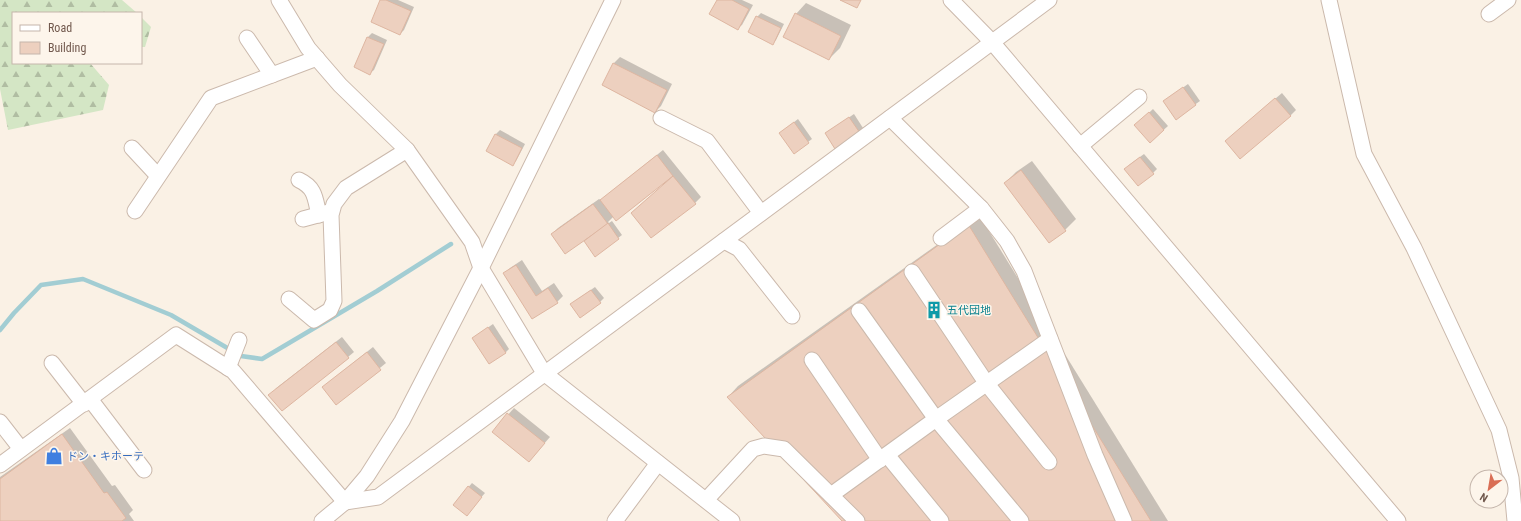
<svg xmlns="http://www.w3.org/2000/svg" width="1521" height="521" font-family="'Roboto Condensed','Noto Sans JP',sans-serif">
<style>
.forest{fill:url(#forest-firs)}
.shadow{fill:#0003}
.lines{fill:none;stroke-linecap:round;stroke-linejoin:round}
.stream{stroke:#a2cdd3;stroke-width:4.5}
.building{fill:#edd0bf;stroke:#deb6a1}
.minor-casing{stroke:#cbb9ac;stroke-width:17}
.minor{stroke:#fff;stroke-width:15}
.labels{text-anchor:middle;stroke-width:3;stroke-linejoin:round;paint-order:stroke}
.culture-label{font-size:11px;fill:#0d838f;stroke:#fdf5eb;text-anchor:start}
.shop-label{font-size:11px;fill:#366cbe;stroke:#fdf5eb;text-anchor:start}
</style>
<defs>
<pattern id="forest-firs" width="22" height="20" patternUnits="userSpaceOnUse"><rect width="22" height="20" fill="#d4e6c5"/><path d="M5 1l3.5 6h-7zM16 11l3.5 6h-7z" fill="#b0bda2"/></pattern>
</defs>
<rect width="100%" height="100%" fill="#faf1e5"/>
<g class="forest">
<path d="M 0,0 L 122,0 L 137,13 L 13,13 L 13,63 L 90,63 L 109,85 L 103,110 L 8,130 L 0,89 Z"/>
<path d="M 141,17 L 151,27 L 145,47 L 141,47 Z"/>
</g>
<g class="shadow">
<path d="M 381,0 L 398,0 L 414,7 L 404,30 L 400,34 Z"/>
<path d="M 718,0 L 742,0 L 753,5 L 742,25 L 738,28 Z"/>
<path d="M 806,3 L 851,25 L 840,48 L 829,59 L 796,14 Z"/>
<path d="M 761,13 L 784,24 L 776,40 L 773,43 L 757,17 Z"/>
<path d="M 372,33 L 387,40 L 374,70 L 370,73 L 355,67 L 368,37 Z"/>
<path d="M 620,57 L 672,84 L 661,106 L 655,112 L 603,85 L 614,63 Z"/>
<path d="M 1188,84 L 1200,101 L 1176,118 L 1164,101 Z"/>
<path d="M 1282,93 L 1296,110 L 1290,116 L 1232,136 Z"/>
<path d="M 1153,109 L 1168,126 L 1150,142 L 1139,122 Z"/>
<path d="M 854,114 L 863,128 L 859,132 L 826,133 Z"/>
<path d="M 798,119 L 812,139 L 808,142 L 780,133 Z"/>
<path d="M 500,130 L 525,144 L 516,161 L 512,164 L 487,151 L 496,134 Z"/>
<path d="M 663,150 L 701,197 L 695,203 L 662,184 L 614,216 L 608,222 L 609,223 L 612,221 L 622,235 L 596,255 L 584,239 L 552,234 L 558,228 L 599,199 L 601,200 Z"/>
<path d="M 1144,154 L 1157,169 L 1153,173 L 1129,165 Z"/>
<path d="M 1032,161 L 1076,219 L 1065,230 L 1005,183 L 1016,172 Z"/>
<path d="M 979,215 L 1168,521 L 843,521 L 728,397 L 738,386 Z"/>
<path d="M 522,260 L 542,291 L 554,283 L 563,296 L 557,302 L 532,318 L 504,274 L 510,268 Z"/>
<path d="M 595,287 L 604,298 L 600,302 L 575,301 Z"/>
<path d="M 493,324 L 509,349 L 505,353 L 473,338 Z"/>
<path d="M 342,337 L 354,352 L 348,357 L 275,389 Z"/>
<path d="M 373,347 L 386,363 L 336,404 L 323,387 Z"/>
<path d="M 514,408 L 550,437 L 529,461 L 493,432 Z"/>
<path d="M 70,428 L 112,486 L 115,485 L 133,510 L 129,514 L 134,521 L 0,521 L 0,477 Z"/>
<path d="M 472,483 L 485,493 L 470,510 L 454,504 Z"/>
</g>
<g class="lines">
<path class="stream" d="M 0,330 L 14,313 L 41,285 L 83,279 L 171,315 L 241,356 L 262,359 L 377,291 L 451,244"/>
</g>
<g class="building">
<path d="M 380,0 L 386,0 L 411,11 L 400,35 L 371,22 Z"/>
<path d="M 717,0 L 732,0 L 749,9 L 738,30 L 709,14 Z"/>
<path d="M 840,0 L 861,0 L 857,8 Z"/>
<path d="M 795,13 L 841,36 L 829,60 L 783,37 Z"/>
<path d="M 756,16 L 781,28 L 773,45 L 748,32 Z"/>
<path d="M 367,37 L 384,44 L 370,75 L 354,67 Z"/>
<path d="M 613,63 L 667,90 L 655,113 L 602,85 Z"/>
<path d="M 1183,87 L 1196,105 L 1176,120 L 1163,101 Z"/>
<path d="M 1275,98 L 1291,116 L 1240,159 L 1225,141 Z"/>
<path d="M 1149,112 L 1164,130 L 1150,143 L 1134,125 Z"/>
<path d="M 849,117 L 860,133 L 835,149 L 825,133 Z"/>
<path d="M 794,122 L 809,143 L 794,154 L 779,133 Z"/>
<path d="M 495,134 L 522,148 L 513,166 L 486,151 Z"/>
<path d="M 657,155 L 673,176 L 616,221 L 600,200 Z"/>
<path d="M 1140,157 L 1154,174 L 1138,186 L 1124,169 Z"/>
<path d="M 1021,170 L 1066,231 L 1049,243 L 1004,183 Z"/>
<path d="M 673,176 L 696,204 L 651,238 L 631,213 Z"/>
<path d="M 593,204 L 608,224 L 565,254 L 551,234 Z"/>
<path d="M 608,223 L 619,239 L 595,257 L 584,241 Z"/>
<path d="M 968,224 L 1151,521 L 842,521 L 727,397 Z"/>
<path d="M 516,265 L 536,296 L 548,288 L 558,303 L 532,319 L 503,273 Z"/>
<path d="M 591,290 L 601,303 L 580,318 L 570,304 Z"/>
<path d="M 488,327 L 506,353 L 489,364 L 472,338 Z"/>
<path d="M 336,342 L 349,358 L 282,411 L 268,395 Z"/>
<path d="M 367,352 L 381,370 L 336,405 L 322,387 Z"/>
<path d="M 507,413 L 545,443 L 529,462 L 492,432 Z"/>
<path d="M 62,434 L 104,493 L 107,492 L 126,518 L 122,521 L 0,521 L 0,479 Z"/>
<path d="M 468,486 L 482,497 L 467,516 L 453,505 Z"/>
</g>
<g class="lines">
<g class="minor-casing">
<g id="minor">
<path d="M 279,0 L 308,48 L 340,85 L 407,150 L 472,242 L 481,268 L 544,373 L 732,521"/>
<path d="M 951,0 L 992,42 L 1398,521"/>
<path d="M 1329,0 L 1364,154 L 1414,248 L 1499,430 L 1511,478 L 1515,521"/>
<path d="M 1489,14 L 1508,0"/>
<path d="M 247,38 L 272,75"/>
<path d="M 661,118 L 707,141 L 761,213"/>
<path d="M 890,118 L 981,208 L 1007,241 L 1024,271 L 1095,455 L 1124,521"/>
<path d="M 1080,146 L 1139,97"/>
<path d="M 132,148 L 158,176"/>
<path d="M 299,180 C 316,188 315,199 319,215"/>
<path d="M 135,211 L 211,98 L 317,58"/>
<path d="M 303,219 L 329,212"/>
<path d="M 941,238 L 981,208"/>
<path d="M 724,241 L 739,249 L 792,316"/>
<path d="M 912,272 L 987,384 L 1049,462"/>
<path d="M 289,299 L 314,320 L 330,310 L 334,301 L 331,215 L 334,204 L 346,188 L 407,150"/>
<path d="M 859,311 L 936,419 L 1050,339"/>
<path d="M 812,360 L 880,460"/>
<path d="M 52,363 L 84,404"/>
<path d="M 228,368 L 239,340"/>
<path d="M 90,399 L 144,470"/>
<path d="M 0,422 L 21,449"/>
<path d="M 887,455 L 941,521"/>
<path d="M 0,465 L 176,335 L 233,371 L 345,502"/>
<path d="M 831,495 L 936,419 L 1021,521"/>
<path d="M 706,500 L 753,449 L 764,446 L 784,449 L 857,521"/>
<path d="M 345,502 L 378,497 L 1049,0"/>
<path d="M 322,521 L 345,502 L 367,476 L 402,421 L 481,268 L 613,0"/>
<path d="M 615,521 L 658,463"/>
</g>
</g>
<use href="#minor" class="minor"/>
</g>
<defs>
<g id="building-bare" transform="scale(1.38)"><path d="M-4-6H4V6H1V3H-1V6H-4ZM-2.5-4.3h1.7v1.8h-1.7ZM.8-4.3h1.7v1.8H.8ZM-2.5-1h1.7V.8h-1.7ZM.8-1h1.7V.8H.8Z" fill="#0f9aa8" stroke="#fdf5eb" stroke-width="2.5" paint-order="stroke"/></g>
<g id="shop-bare" transform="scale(1.38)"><path d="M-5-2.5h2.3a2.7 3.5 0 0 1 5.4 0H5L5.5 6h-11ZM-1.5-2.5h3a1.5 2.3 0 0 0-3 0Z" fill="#3f7fe0" stroke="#fdf5eb" stroke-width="2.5" paint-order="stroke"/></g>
</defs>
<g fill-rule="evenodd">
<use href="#building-bare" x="934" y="310"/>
<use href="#shop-bare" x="54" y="456"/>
</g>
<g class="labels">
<g class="culture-label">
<text x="947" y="314">五代団地</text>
</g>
<g class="shop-label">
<text x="67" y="460">ドン・キホーテ</text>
</g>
</g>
<rect x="12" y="12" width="130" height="52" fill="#fdf5eb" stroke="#c5b6ac"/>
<rect x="20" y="25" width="20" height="6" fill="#ffffff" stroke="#c5b6ac"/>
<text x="48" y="32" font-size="12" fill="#71584d">Road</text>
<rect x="20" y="42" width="20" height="12" fill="#edd0bf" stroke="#c5b6ac"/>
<text x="48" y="52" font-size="12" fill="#71584d">Building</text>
<g transform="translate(1489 489) rotate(211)"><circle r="19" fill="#fdf5eb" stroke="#c5b6ac"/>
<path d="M0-3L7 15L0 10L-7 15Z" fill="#d96e55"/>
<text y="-6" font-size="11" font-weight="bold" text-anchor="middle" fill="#71584d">N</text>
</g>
</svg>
